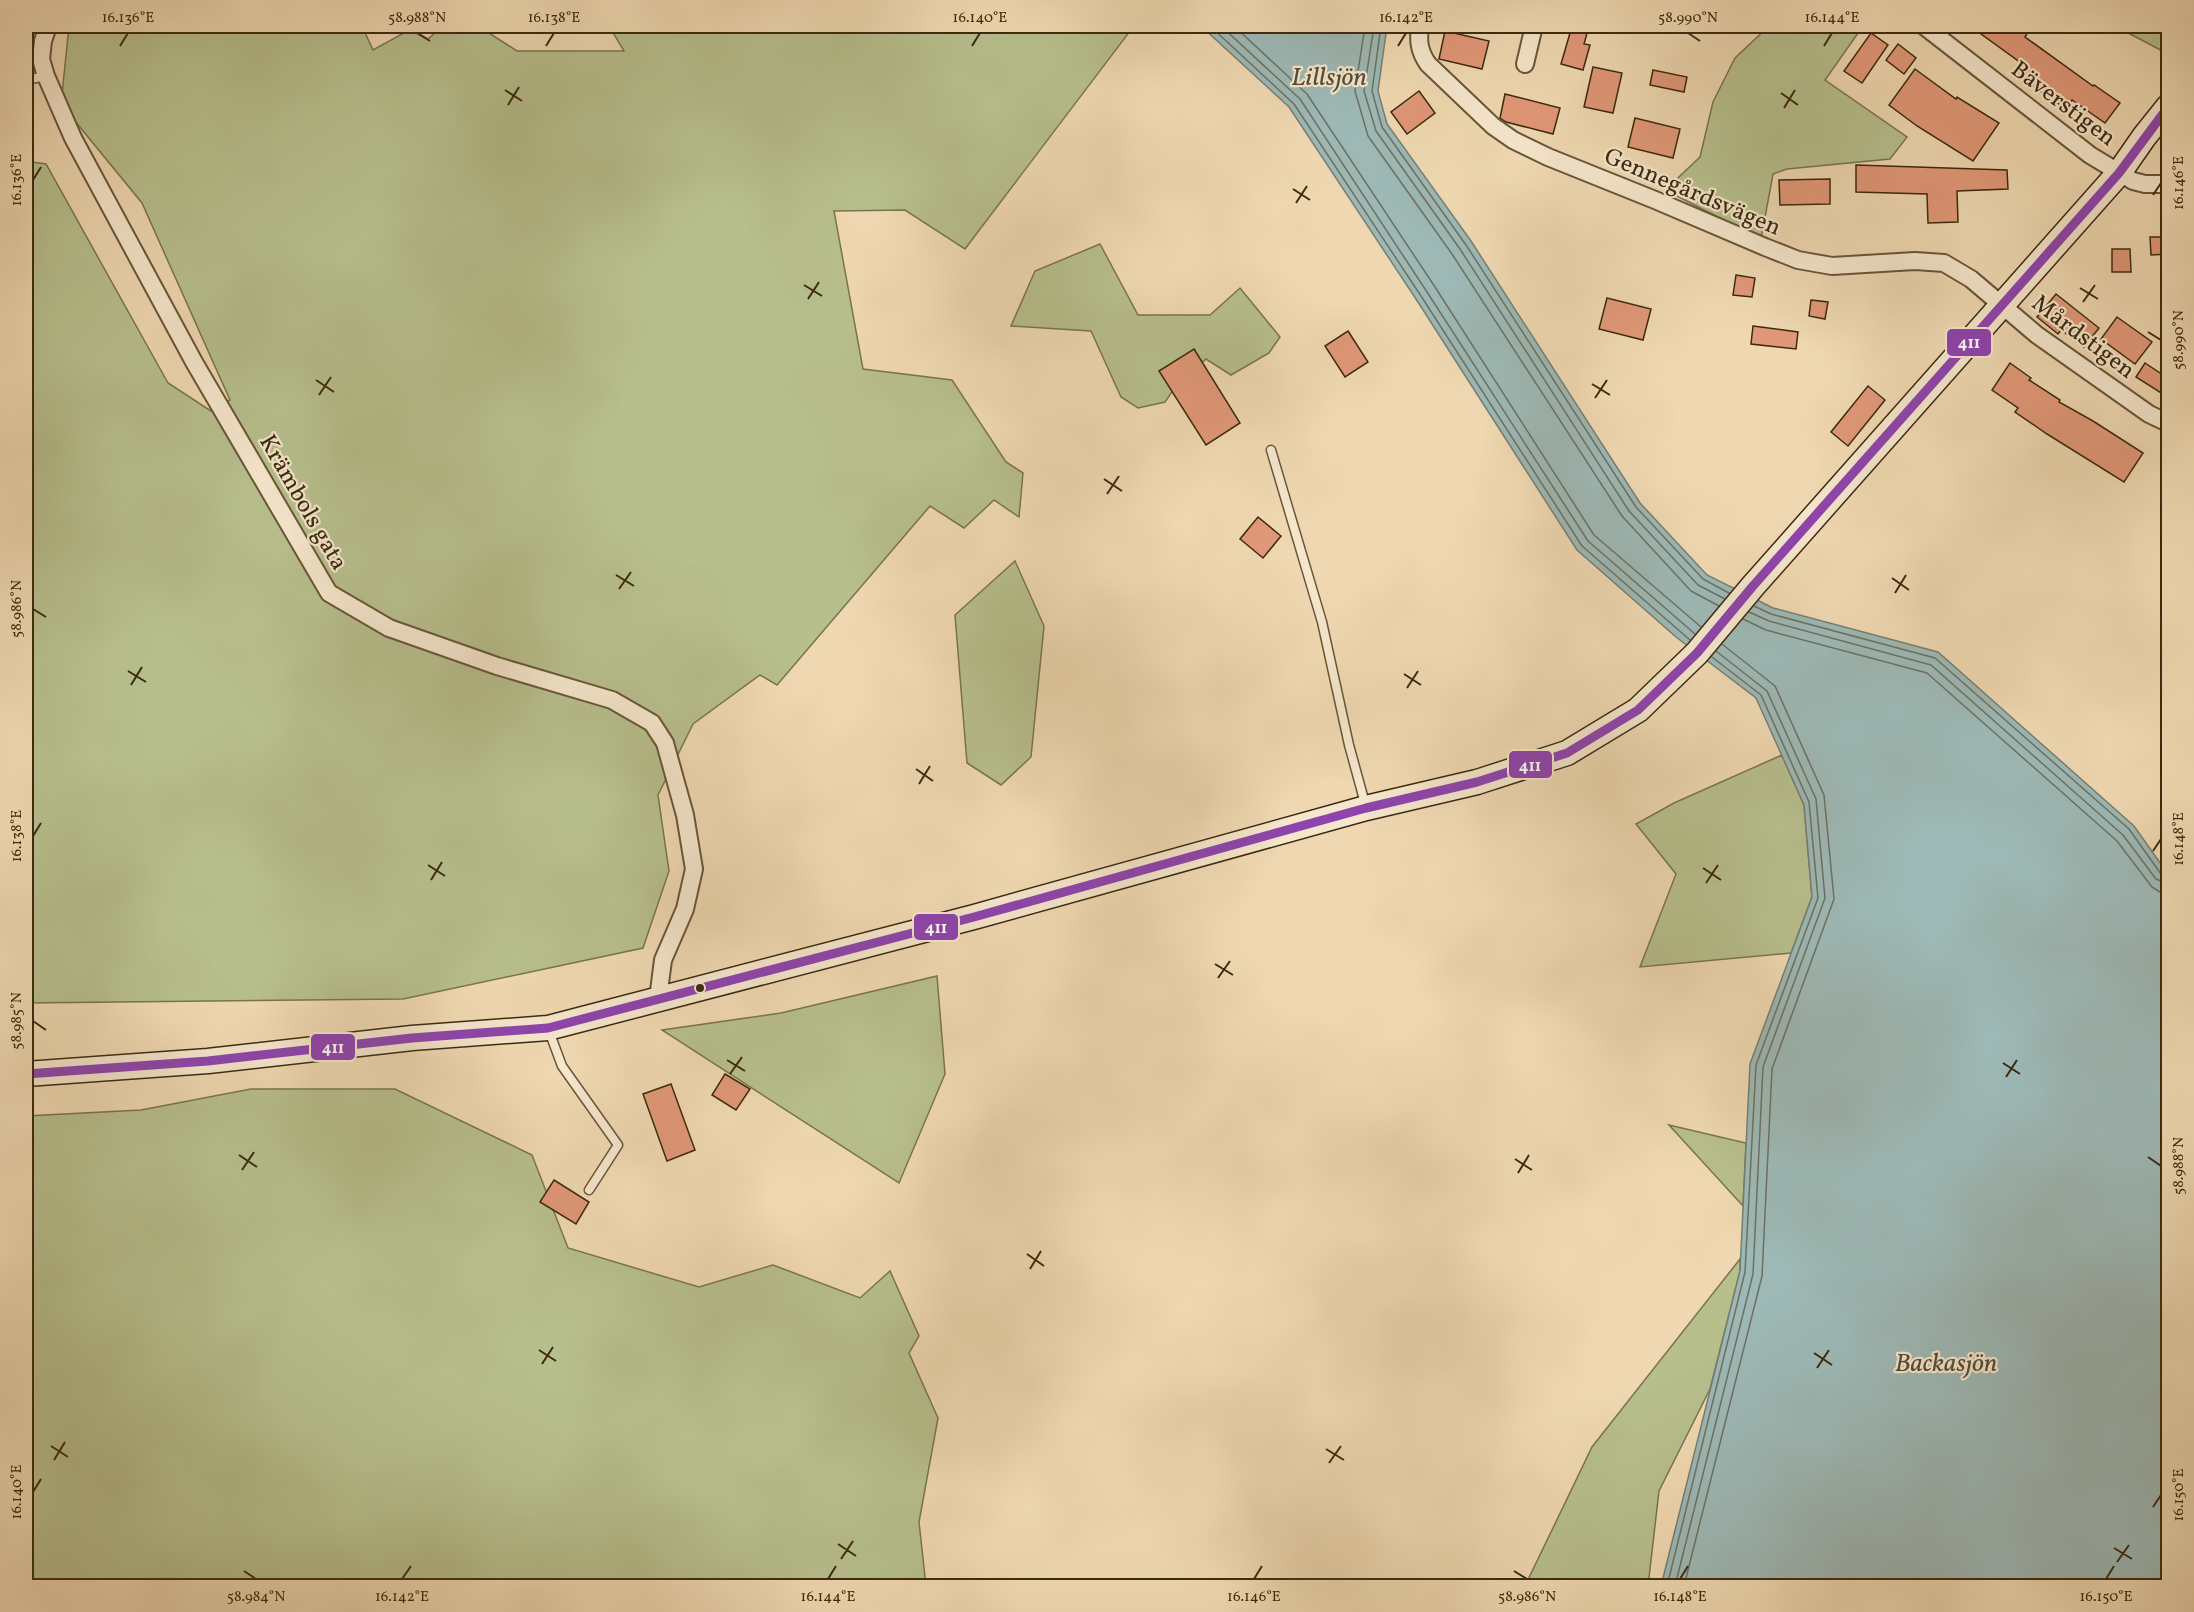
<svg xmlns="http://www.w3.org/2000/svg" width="2194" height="1612" font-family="Vollkorn,serif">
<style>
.green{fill:#b7bf8d;stroke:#7a744e;stroke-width:1.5}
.water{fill:#9db8b5;stroke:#767f73;stroke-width:1.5}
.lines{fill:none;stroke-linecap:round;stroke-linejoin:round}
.shore{stroke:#6c7162;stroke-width:1.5}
.building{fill:#e19878;stroke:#3c2a0f;stroke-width:1.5}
.lane-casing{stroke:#695638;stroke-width:11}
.street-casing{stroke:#695638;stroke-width:20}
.secondary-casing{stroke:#3c2a0f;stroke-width:27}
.lane{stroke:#f5e6cc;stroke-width:8}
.street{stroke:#f5e6cc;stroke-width:16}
.secondary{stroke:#f5e6cc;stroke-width:24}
.bus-1-casing{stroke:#f5e6cc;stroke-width:14}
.bus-1{stroke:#8e44ad;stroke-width:9}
.ticks{fill:none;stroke:#3c2a0f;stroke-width:2}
.bus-dot{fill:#3c2a0f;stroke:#f5e6cc;stroke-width:2}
.labels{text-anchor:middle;stroke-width:4.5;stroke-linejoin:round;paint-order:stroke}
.street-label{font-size:24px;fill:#3c2a0f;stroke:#f5e6cc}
.water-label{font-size:26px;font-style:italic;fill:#544e38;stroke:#f5e6cc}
.line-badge{stroke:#f5e6cc;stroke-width:2}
.badge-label{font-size:16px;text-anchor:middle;font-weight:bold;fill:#fff}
.neatline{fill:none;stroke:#3c2a0f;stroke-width:2}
.ticks-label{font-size:15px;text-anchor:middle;fill:#3c2a0f}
</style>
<rect width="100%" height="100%" fill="#efd8b1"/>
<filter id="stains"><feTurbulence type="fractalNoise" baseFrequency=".00333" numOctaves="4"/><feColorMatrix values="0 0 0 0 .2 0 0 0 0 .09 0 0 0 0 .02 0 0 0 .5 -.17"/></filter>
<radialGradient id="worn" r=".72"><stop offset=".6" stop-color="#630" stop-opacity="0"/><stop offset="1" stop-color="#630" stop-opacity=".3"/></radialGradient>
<g class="green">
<path d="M 69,26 L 362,26 L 373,50 L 411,29 L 428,39 L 443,26 L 478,26 L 517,51 L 624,51 L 609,26 L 1142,26 L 1130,31 L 965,249 L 905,210 L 834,211 L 863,369 L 952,380 L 1006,462 L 1023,473 L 1019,517 L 994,500 L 964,528 L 930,506 L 777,685 L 760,675 L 693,724 L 658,795 L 669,871 L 643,948 L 403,999 L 26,1003 L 26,161 L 46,164 L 168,383 L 211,411 L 230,400 L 142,203 L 61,104 Z"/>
<path d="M 1769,26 L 1863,26 L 1825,80 L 1907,137 L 1890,159 L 1787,169 L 1773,174 L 1761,239 L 1665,190 L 1700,157 L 1713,102 L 1735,58 Z"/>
<path d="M 2115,26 L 2168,26 L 2168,54 Z"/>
<path d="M 1100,244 L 1138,315 L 1210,315 L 1240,288 L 1280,337 L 1269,353 L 1231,375 L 1206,359 L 1176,386 L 1165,402 L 1138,408 L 1121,397 L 1091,331 L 1011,326 L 1035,271 Z"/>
<path d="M 1015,561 L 1044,626 L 1031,757 L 1001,785 L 967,763 L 955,615 Z"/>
<path d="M 1782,755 L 1804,805 L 1812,897 L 1791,953 L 1640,967 L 1676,874 L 1636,824 L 1674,803 Z"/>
<path d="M 937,976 L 945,1074 L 899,1183 L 662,1030 L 781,1013 Z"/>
<path d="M 251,1089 L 395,1089 L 532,1155 L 568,1248 L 699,1287 L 773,1265 L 860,1298 L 890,1271 L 919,1336 L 909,1353 L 938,1418 L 919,1522 L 926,1586 L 26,1586 L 26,1116 L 141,1110 Z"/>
<path d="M 1669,1125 L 1746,1143 L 1743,1206 Z"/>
<path d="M 1740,1259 L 1740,1271 L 1710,1389 L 1659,1491 L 1648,1586 L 1525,1586 L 1592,1447 Z"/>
</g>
<path class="water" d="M 1201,26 L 1387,26 L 1378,91 L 1387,124 L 1471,241 L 1640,503 L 1707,575 L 1773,608 L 1938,652 L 2134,826 L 2168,874 L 2168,1586 L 1661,1586 L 1740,1271 L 1750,1064 L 1812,897 L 1804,805 L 1756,698 L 1676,637 L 1577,550 L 1416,299 L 1289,107 Z"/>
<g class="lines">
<g class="shore">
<path d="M 1210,26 L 1294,104 L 1421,296 L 1582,546 L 1690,640"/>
<path d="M 1221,26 L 1300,99 L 1427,292 L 1588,541 L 1695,634"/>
<path d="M 1234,26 L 1307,94 L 1435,287 L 1594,535 L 1701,627"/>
<path d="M 1365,26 L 1355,91 L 1368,136 L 1452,254 L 1622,516 L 1691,591 L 1719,606"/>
<path d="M 1374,26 L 1364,91 L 1376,131 L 1460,249 L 1629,511 L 1698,585 L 1725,599"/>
<path d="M 1381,26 L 1372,91 L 1382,127 L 1466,245 L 1636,507 L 1703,579 L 1729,593"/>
<path d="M 1754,606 L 1771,614 L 1935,658 L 2129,829 L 2161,874 L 2168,876"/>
<path d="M 1749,612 L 1769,621 L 1931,665 L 2123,835 L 2156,879 L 2168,884"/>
<path d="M 1743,619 L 1766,630 L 1927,673 L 2117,841 L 2152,887 L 2160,892 L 2168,893"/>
<path d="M 1667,1586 L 1745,1272 L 1756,1065 L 1818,898 L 1809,802 L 1761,695 L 1712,657"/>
<path d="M 1675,1586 L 1753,1274 L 1763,1067 L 1825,898 L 1816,799 L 1767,691 L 1716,651"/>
<path d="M 1684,1586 L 1762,1276 L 1772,1069 L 1834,899 L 1824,795 L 1775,686 L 1722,644"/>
</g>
</g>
<g class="building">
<path d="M 1572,26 L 1589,26 L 1584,44 L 1590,45 L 1583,70 L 1561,64 Z"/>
<path d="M 1970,26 L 2019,26 L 2028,32 L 2025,37 L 2093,86 L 2094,85 L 2120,103 L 2105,123 L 2072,100 L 2066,109 L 2014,73 L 2021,63 Z"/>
<path d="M 1445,31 L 1489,41 L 1482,69 L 1439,59 Z"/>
<path d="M 1871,33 L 1888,45 L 1862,83 L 1844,71 Z"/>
<path d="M 1898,44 L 1916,58 L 1904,74 L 1886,60 Z"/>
<path d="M 1593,67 L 1622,73 L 1613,113 L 1584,107 Z"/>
<path d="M 1915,69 L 1956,99 L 1957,97 L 1999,123 L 1973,161 L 1917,126 L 1889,105 Z"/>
<path d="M 1653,70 L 1687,77 L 1684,92 L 1650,85 Z"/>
<path d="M 1419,91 L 1435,113 L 1407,134 L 1391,112 Z"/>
<path d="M 1505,94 L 1560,108 L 1553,134 L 1506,122 L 1500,118 Z"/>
<path d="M 1635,118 L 1680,129 L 1673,158 L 1628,147 Z"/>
<path d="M 1856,165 L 2007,170 L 2008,189 L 1957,191 L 1958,222 L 1928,223 L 1927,194 L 1856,192 Z"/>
<path d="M 1830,179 L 1830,204 L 1780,205 L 1779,180 Z"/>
<path d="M 2150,237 L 2169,237 L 2169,254 L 2151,255 Z"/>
<path d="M 2112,249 L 2130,249 L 2131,272 L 2112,272 Z"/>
<path d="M 1736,275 L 1755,278 L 1752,297 L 1733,295 Z"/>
<path d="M 2056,294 L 2099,328 L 2084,347 L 2061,330 L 2058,334 L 2037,317 Z"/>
<path d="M 1607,298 L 1651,309 L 1643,340 L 1599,329 Z"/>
<path d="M 1811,300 L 1828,302 L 1825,319 L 1809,316 Z"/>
<path d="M 2117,317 L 2152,342 L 2135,364 L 2101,339 Z"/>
<path d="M 1753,326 L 1798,332 L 1796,349 L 1751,344 Z"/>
<path d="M 1348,331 L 1368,362 L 1345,377 L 1325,346 Z"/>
<path d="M 1194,349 L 1240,423 L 1206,445 L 1159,371 Z"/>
<path d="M 2010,363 L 2031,378 L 2029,380 L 2060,400 L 2059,402 L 2093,421 L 2143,453 L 2124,482 L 2047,434 L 2015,412 L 2018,408 L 1992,390 Z"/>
<path d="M 2145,363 L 2169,379 L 2169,398 L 2136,377 Z"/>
<path d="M 1868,386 L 1885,400 L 1848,446 L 1831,432 Z"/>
<path d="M 1258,517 L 1281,536 L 1263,558 L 1240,539 Z"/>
<path d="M 725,1074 L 750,1089 L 736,1110 L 712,1095 Z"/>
<path d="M 671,1084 L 695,1150 L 667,1161 L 643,1094 Z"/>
<path d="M 554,1180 L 589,1202 L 576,1224 L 540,1202 Z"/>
</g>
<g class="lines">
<g class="lane-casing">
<g id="lane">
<path d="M 26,80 L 46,76"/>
<path d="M 1271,450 L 1322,622 L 1349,745 L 1366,807"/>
<path d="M 549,1031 L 562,1066 L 618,1145 L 589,1190"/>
</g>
</g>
<g class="street-casing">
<g id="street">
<path d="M 48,26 L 43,41 L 41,59 L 46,76 L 73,138 L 194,362 L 329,593 L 389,628 L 497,666 L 612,700 L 652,723 L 665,743 L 685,815 L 694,869 L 685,909 L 663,960 L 658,999"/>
<path d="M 1420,26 C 1418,41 1419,51 1428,64 L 1493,126 L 1513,140 L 1548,157 L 1655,200 L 1765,247 L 1798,260 L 1832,266 L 1915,261 L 1944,263 L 1971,279 L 2037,335 L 2149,414 L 2168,423"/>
<path d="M 1924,26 L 2090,155 L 2133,181 L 2145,184 L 2168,184"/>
<path d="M 1525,64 L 1534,26"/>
</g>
</g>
<g class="secondary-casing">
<path id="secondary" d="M 26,1074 L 208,1061 L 412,1038 L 548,1028 L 974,917 L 1366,808 L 1477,782 L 1567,753 L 1638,710 L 1697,653 L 1753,586 L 2119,173 L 2144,137 L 2168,107"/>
</g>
<use href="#lane" class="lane"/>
<use href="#street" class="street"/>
<use href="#secondary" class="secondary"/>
<g class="bus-1-casing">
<path id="bus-1" d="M 26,1074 L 208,1061 L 412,1038 L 548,1028 L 974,917 L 1366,808 L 1477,782 L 1567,753 L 1638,710 L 1697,653 L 1753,586 L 2119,173 L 2168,107"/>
</g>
<use href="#bus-1" class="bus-1"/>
</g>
<path class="ticks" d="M 417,33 L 430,41M 1688,33 L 1700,41M 120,46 L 128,33M 546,46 L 554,33M 972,46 L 980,33M 1398,46 L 1406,33M 1824,46 L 1832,33M 505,90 L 522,101M 1781,93 L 1798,105M 508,105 L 519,87M 1784,108 L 1795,90M 33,180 L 41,167M 1293,189 L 1310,200M 2153,195 L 2161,183M 1296,203 L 1307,186M 804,285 L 822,296M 2080,288 L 2098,299M 808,299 L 819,282M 2083,302 L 2095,285M 2148,332 L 2161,340M 316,380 L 334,392M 1592,384 L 1610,395M 319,395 L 331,377M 1595,398 L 1607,380M 1104,479 L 1122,491M 1107,494 L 1119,476M 616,575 L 634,586M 1892,578 L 1909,590M 619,589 L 631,572M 1895,593 L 1906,575M 33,609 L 46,617M 128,671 L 146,682M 1404,674 L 1421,685M 131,685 L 142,667M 1407,688 L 1418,671M 916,769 L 933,781M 919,784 L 930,766M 33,836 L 41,823M 2153,851 L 2161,839M 428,865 L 445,876M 1703,868 L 1721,880M 431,880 L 442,862M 1706,883 L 1718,865M 1215,964 L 1233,975M 1218,978 L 1230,961M 33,1021 L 46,1030M 727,1060 L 745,1071M 2003,1063 L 2020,1074M 730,1074 L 742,1057M 2006,1077 L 2017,1060M 239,1155 L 257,1167M 2148,1157 L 2161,1166M 1515,1159 L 1532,1170M 242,1170 L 254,1152M 1518,1173 L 1529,1155M 1027,1254 L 1044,1266M 1030,1269 L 1041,1251M 539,1350 L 556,1361M 1814,1353 L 1832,1365M 542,1364 L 553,1347M 1817,1368 L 1829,1350M 51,1446 L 68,1457M 1326,1449 L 1344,1460M 54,1460 L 65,1442M 1329,1463 L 1341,1446M 33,1492 L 41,1479M 2153,1507 L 2161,1495M 838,1544 L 856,1556M 2114,1548 L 2132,1559M 841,1559 L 853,1541M 2117,1562 L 2129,1545M 244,1571 L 256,1579M 1514,1571 L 1527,1579M 402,1579 L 411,1566M 828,1579 L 836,1566M 1254,1579 L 1262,1566M 1680,1579 L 1688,1566M 2106,1579 L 2114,1566"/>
<circle class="bus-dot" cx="700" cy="988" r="5"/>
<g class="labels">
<g class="street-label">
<text transform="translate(2064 103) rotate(37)" y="8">Bäverstigen</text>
<text transform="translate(1693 191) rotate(23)" y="8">Gennegårdsvägen</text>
<text transform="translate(2084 336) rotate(37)" y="8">Mårdstigen</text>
<text transform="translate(304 502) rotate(60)" y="8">Krämbols gata</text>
</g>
<g class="water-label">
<text x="1329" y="85">Lillsjön</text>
<text x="1946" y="1371">Backasjön</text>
</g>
</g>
<g class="line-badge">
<rect x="1946" y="328" width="46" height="29" rx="6" fill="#8e44ad"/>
<rect x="1508" y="750" width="45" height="29" rx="6" fill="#8e44ad"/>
<rect x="913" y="913" width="46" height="28" rx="6" fill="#8e44ad"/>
<rect x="310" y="1033" width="46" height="28" rx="6" fill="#8e44ad"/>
</g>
<g class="badge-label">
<text x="1969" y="348">411</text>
<text x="1530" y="771">411</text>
<text x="936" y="933">411</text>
<text x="333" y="1053">411</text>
</g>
<rect width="2194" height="1612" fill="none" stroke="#efd8b1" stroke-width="66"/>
<rect x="33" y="33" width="2128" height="1546" class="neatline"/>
<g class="ticks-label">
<text x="128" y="22">16.136°E</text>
<text x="417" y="22">58.988°N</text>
<text x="554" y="22">16.138°E</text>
<text x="980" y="22">16.140°E</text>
<text x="1406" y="22">16.142°E</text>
<text x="1688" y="22">58.990°N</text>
<text x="1832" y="22">16.144°E</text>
<text transform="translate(16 180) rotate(-90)" y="5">16.136°E</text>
<text transform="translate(2178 183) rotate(-90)" y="5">16.146°E</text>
<text transform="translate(2178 340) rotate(-90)" y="5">58.990°N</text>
<text transform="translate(16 609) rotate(-90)" y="5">58.986°N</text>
<text transform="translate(16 836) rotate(-90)" y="5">16.138°E</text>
<text transform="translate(2178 839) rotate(-90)" y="5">16.148°E</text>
<text transform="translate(16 1021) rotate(-90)" y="5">58.985°N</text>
<text transform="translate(2178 1166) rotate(-90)" y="5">58.988°N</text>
<text transform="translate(16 1492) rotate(-90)" y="5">16.140°E</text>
<text transform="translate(2178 1495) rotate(-90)" y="5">16.150°E</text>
<text x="256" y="1601">58.984°N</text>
<text x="402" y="1601">16.142°E</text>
<text x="828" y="1601">16.144°E</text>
<text x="1254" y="1601">16.146°E</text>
<text x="1527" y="1601">58.986°N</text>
<text x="1680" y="1601">16.148°E</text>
<text x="2106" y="1601">16.150°E</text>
</g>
<rect width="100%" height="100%" filter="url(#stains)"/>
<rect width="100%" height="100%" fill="url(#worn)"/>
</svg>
